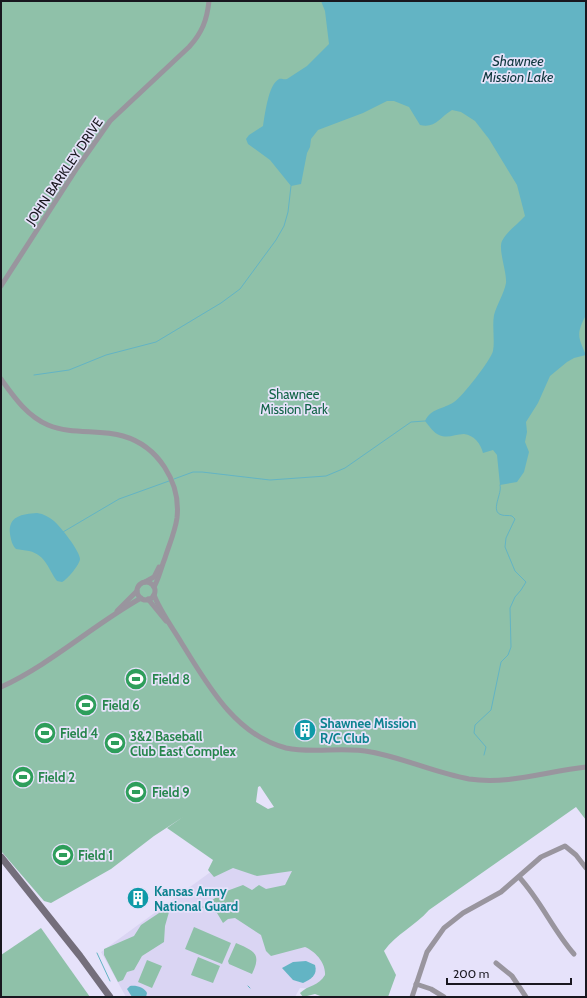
<svg xmlns="http://www.w3.org/2000/svg" width="587" height="998" font-family="Cabin,sans-serif">
<style>
.built{fill:#dad5f3}
.green{fill:#8fc1a9;fill-rule:evenodd}
.water{fill:#63b4c4}
.lines{fill:none;stroke-linecap:round;stroke-linejoin:round}
.stream{stroke:#63b4c4;stroke-width:1}
.street{stroke:#99959e;stroke-width:5}
.secondary{stroke:#746e7b;stroke-width:7}
.labels{text-anchor:middle;stroke-width:3.5;stroke-linejoin:round;paint-order:stroke}
.street-label{font-size:13px;fill:#19171f;stroke:#e6e2fa}
.park-label{font-size:13px;fill:#116447;stroke:#e6e2fa}
.leisure-label{font-size:13px;font-weight:bold;fill:#27864d;stroke:#e6e2fa;text-anchor:start}
.culture-label{font-size:13px;font-weight:bold;fill:#0d838f;stroke:#e6e2fa;text-anchor:start}
.water-label{font-size:14px;font-style:italic;fill:#0f373e;stroke:#e6e2fa}
</style>
<rect width="100%" height="100%" fill="#e6e2fa"/>
<path class="built" d="M 283,819 L 392,973 L 321,989 L 300,988 L 295,997 L 126,997 L 101,952 Z"/>
<g class="green">
<path d="M 1,1 L 586,1 L 586,820 L 576,807 L 429,910 C 415,926 396,934 384,951 L 396,975 L 388,997 L 323,997 L 315,994 L 303,997 L 300,993 C 308,985 319,986 325,975 C 326,963 315,951 305,947 L 271,956 L 266,951 L 261,935 L 235,918 L 228,919 L 223,923 L 217,913 L 210,910 L 207,911 L 202,907 L 224,892 L 243,885 L 252,890 L 259,885 L 266,889 L 285,885 L 292,871 L 257,876 L 233,868 L 214,877 L 208,870 L 213,860 L 167,828 L 183,817 L 154,836 L 111,869 L 51,903 L 44,901 L 1,851 ZM 260,786 L 274,807 L 268,809 L 256,802 L 258,787 Z"/>
<path d="M 165,909 L 169,912 L 165,926 L 164,942 L 142,956 L 134,970 L 127,972 L 123,980 L 118,982 L 104,955 L 104,949 L 134,936 L 141,925 Z"/>
<path d="M 194,927 L 231,943 L 222,964 L 185,949 Z"/>
<path d="M 41,928 L 90,997 L 1,997 L 1,955 Z"/>
<path d="M 236,943 C 254,951 262,953 252,974 L 229,964 L 228,961 Z"/>
<path d="M 198,957 L 220,966 L 213,983 L 191,975 Z"/>
<path d="M 147,960 L 162,966 L 152,988 L 138,982 Z"/>
</g>
<g class="water">
<path d="M 321,1 L 586,1 L 586,315 C 576,334 578,337 586,355 L 574,358 L 567,362 L 550,376 L 538,403 L 526,422 L 527,432 L 525,442 L 529,452 L 524,472 L 517,482 L 500,485 L 497,455 L 493,450 L 483,453 C 481,444 474,435 464,434 C 455,434 448,439 439,435 C 434,433 429,426 425,421 C 431,408 444,409 454,402 C 462,397 491,360 493,351 C 495,340 492,327 494,315 C 497,304 504,294 506,283 C 507,272 498,250 502,241 C 507,231 518,224 525,216 L 517,185 L 489,139 L 475,121 L 461,112 L 452,110 C 440,117 435,129 420,125 L 409,107 L 394,101 L 387,101 L 363,113 L 318,130 L 311,139 L 310,147 L 307,153 L 301,184 L 291,186 L 270,160 L 248,144 L 246,139 L 249,135 L 263,126 C 265,115 268,85 279,79 C 282,78 283,80 287,79 L 307,66 L 329,44 L 325,11 Z"/>
<path d="M 37,513 C 44,514 49,517 54,521 C 60,526 80,551 80,559 C 80,564 67,580 62,582 L 57,581 C 48,569 46,555 29,551 C 25,550 20,550 16,549 C 12,545 11,540 10,534 C 8,516 22,514 37,513 Z"/>
<path d="M 306,961 L 315,965 C 318,975 311,979 303,983 L 293,980 L 282,968 L 293,962 Z"/>
<path d="M 130,986 C 136,985 144,987 147,993 L 146,997 L 132,997 L 127,989 Z"/>
</g>
<g class="lines">
<g class="stream">
<path d="M 34,375 L 69,370 L 106,355 L 156,342 L 221,303 L 240,289 L 276,240 L 284,226 L 288,212 L 291,186"/>
<path d="M 174,479 L 193,472 L 202,472 L 270,480 L 326,476 L 345,468 L 411,422 L 425,421"/>
<path d="M 63,532 L 119,499 L 169,481"/>
<path d="M 484,755 L 486,747 L 474,733 L 475,725 L 491,710 L 501,662 L 508,655 L 511,647 L 510,608 L 515,597 L 521,590 L 526,582 L 515,571 L 505,547 L 506,538 L 515,519 L 512,516 C 509,515 505,516 502,515 C 489,512 503,493 500,485"/>
<path d="M 97,953 L 110,981"/>
<path d="M 248,986 L 250,988"/>
</g>
<g class="street">
<path d="M 1,286 L 77,168 L 110,121 L 189,47 C 202,33 207,20 209,1"/>
<path d="M 1,379 C 14,397 27,416 48,425 C 72,435 99,429 123,436 C 158,446 181,482 177,518 C 175,532 169,545 165,558 C 161,568 159,578 154,587"/>
<path d="M 145,582 L 154,577 L 159,567"/>
<circle cx="146" cy="591" r="9"/>
<path d="M 154,595 C 160,611 172,627 181,642 C 207,684 235,735 286,748 C 314,754 343,746 371,752 C 404,758 435,773 469,779 C 509,785 547,771 586,767"/>
<path d="M 148,599 L 166,621"/>
<path d="M 117,611 L 137,591"/>
<path d="M 1,687 C 51,664 93,625 141,598"/>
<path d="M 519,877 C 541,901 553,930 574,954"/>
<path d="M 496,963 L 512,976 L 526,997"/>
<path d="M 416,984 L 431,989 L 444,997"/>
<path d="M 412,997 L 427,952 L 444,928 L 463,913 L 501,892 L 541,857 L 565,846 L 576,855 L 586,868"/>
</g>
<path class="secondary" d="M 1,857 L 80,956 L 110,997"/>
</g>
<defs>
<g id="stadium-disc" transform="scale(1.15)"><circle r="9.5" fill="#2e9e5b" stroke="#e6e2fa"/><path d="M0-5a6.5 5 0 1 0 0 10a6.5 5 0 1 0 0-10ZM-3.5-1.8h7v3.6h-7Z" fill="#fff"/></g>
<g id="building-disc" transform="scale(1.15)"><circle r="9.5" fill="#0f9aa8" stroke="#e6e2fa"/><path d="M-4-6H4V6H1V3H-1V6H-4ZM-2.5-4.3h1.7v1.8h-1.7ZM.8-4.3h1.7v1.8H.8ZM-2.5-1h1.7V.8h-1.7ZM.8-1h1.7V.8H.8Z" fill="#fff"/></g>
</defs>
<g fill-rule="evenodd">
<use href="#stadium-disc" x="136" y="679"/>
<use href="#stadium-disc" x="86" y="705"/>
<use href="#building-disc" x="305" y="730"/>
<use href="#stadium-disc" x="45" y="733"/>
<use href="#stadium-disc" x="115" y="743"/>
<use href="#stadium-disc" x="23" y="777"/>
<use href="#stadium-disc" x="136" y="792"/>
<use href="#stadium-disc" x="63" y="855"/>
<use href="#building-disc" x="138" y="898"/>
</g>
<g class="labels">
<g class="street-label">
<text transform="translate(64 171) rotate(-56)" y="5">JOHN BARKLEY DRIVE</text>
</g>
<g class="park-label">
<text x="294" y="399">Shawnee<tspan x="294" dy="15">Mission Park</tspan></text>
</g>
<g class="leisure-label">
<text x="152" y="684">Field 8</text>
<text x="102" y="710">Field 6</text>
<text x="60" y="738">Field 4</text>
<text x="130" y="741">3&amp;2 Baseball<tspan x="130" dy="15">Club East Complex</tspan></text>
<text x="38" y="782">Field 2</text>
<text x="152" y="797">Field 9</text>
<text x="78" y="860">Field 1</text>
</g>
<g class="culture-label">
<text x="320" y="728">Shawnee Mission<tspan x="320" dy="15">R/C Club</tspan></text>
<text x="154" y="896">Kansas Army<tspan x="154" dy="15">National Guard</tspan></text>
</g>
<g class="water-label">
<text x="518" y="66">Shawnee<tspan x="518" dy="16">Mission Lake</tspan></text>
</g>
</g>
<rect width="587" height="998" fill="none" stroke="#19171f" stroke-width="4"/>
<path d="M447 978v6h124v-6" fill="none" stroke="#19171f" stroke-width="2"/>
<text x="453" y="978" font-size="12" fill="#19171f" stroke="#e6e2fa" stroke-width="3" paint-order="stroke">200 m</text>
</svg>
